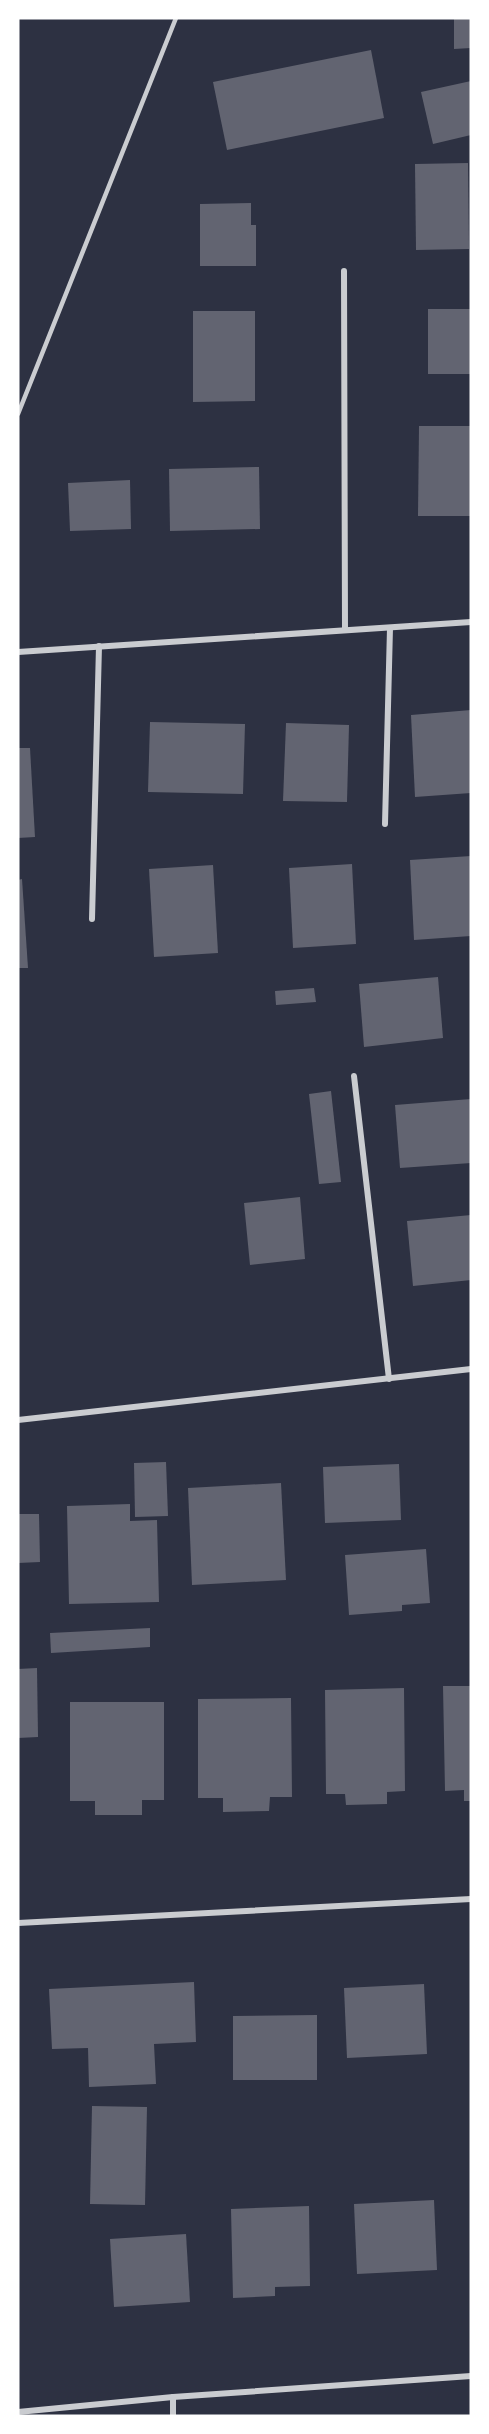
<svg xmlns="http://www.w3.org/2000/svg" width="489" height="2434" font-family="Rubik,sans-serif">
<style>
.building{fill:#626471}
.lines{fill:none;stroke-linecap:round;stroke-linejoin:round}
.service{stroke:#caccd0;stroke-width:4.5}
.minor{stroke:#caccd0;stroke-width:6}
</style>
<rect width="100%" height="100%" fill="#2d3142"/>
<g class="building">
<path d="M 454,18 L 471,18 L 471,48 L 454,49 Z"/>
<path d="M 371,50 L 384,118 L 227,150 L 213,82 Z"/>
<path d="M 471,81 L 471,135 L 433,144 L 421,92 Z"/>
<path d="M 468,163 L 469,249 L 416,250 L 415,164 Z"/>
<path d="M 251,203 L 251,225 L 256,225 L 256,266 L 200,266 L 200,204 Z"/>
<rect x="428" y="309" width="43" height="65"/>
<path d="M 193,311 L 255,311 L 255,401 L 193,402 Z"/>
<path d="M 419,426 L 471,426 L 471,516 L 418,516 Z"/>
<path d="M 259,467 L 260,529 L 170,531 L 169,469 Z"/>
<path d="M 130,480 L 131,529 L 70,531 L 68,483 Z"/>
<path d="M 471,710 L 471,793 L 415,797 L 411,715 Z"/>
<path d="M 150,722 L 245,724 L 243,794 L 148,792 Z"/>
<path d="M 286,723 L 349,725 L 347,802 L 283,801 Z"/>
<path d="M 18,748 L 30,748 L 35,837 L 18,838 Z"/>
<path d="M 471,856 L 471,936 L 414,940 L 410,860 Z"/>
<path d="M 352,864 L 356,944 L 293,948 L 289,868 Z"/>
<path d="M 213,865 L 218,953 L 154,957 L 149,869 Z"/>
<path d="M 22,879 L 28,968 L 18,968 L 18,880 Z"/>
<path d="M 438,977 L 443,1038 L 364,1047 L 359,984 Z"/>
<path d="M 314,988 L 316,1002 L 276,1005 L 275,991 Z"/>
<path d="M 331,1091 L 341,1182 L 319,1184 L 309,1094 Z"/>
<path d="M 471,1099 L 471,1163 L 400,1168 L 395,1105 Z"/>
<path d="M 300,1197 L 305,1259 L 250,1265 L 244,1203 Z"/>
<path d="M 471,1215 L 471,1280 L 413,1286 L 407,1221 Z"/>
<path d="M 166,1462 L 168,1516 L 135,1517 L 134,1463 Z"/>
<path d="M 399,1464 L 401,1520 L 325,1523 L 323,1467 Z"/>
<path d="M 281,1483 L 286,1580 L 192,1585 L 188,1488 Z"/>
<path d="M 130,1504 L 130,1521 L 157,1520 L 159,1602 L 69,1604 L 67,1506 Z"/>
<path d="M 18,1514 L 39,1514 L 40,1562 L 18,1563 Z"/>
<path d="M 426,1549 L 430,1603 L 402,1605 L 402,1611 L 349,1615 L 345,1555 Z"/>
<path d="M 150,1628 L 150,1647 L 51,1653 L 50,1633 Z"/>
<path d="M 37,1668 L 38,1737 L 18,1738 L 18,1669 Z"/>
<path d="M 443,1686 L 471,1686 L 471,1801 L 464,1801 L 464,1790 L 445,1791 Z"/>
<path d="M 404,1688 L 405,1791 L 387,1792 L 387,1804 L 346,1805 L 345,1794 L 326,1794 L 325,1690 Z"/>
<path d="M 291,1698 L 292,1797 L 270,1797 L 269,1811 L 223,1812 L 223,1798 L 198,1798 L 198,1699 Z"/>
<path d="M 70,1702 L 164,1702 L 164,1800 L 142,1800 L 142,1815 L 95,1815 L 95,1801 L 70,1801 Z"/>
<path d="M 194,1982 L 196,2042 L 154,2044 L 156,2084 L 89,2087 L 88,2048 L 52,2049 L 49,1989 Z"/>
<path d="M 424,1984 L 427,2054 L 347,2058 L 344,1988 Z"/>
<path d="M 317,2015 L 317,2080 L 233,2080 L 233,2016 Z"/>
<path d="M 92,2106 L 147,2107 L 145,2205 L 90,2204 Z"/>
<path d="M 434,2200 L 437,2270 L 357,2274 L 354,2204 Z"/>
<path d="M 309,2206 L 310,2286 L 275,2287 L 275,2296 L 233,2298 L 231,2209 Z"/>
<path d="M 186,2234 L 190,2302 L 114,2307 L 110,2239 Z"/>
</g>
<g class="lines">
<path class="service" d="M 18,414 L 176,18"/>
<g class="minor">
<path d="M 344,271 L 345,630"/>
<path d="M 18,652 L 471,622"/>
<path d="M 385,824 L 390,628"/>
<path d="M 92,919 L 99,646"/>
<path d="M 354,1076 L 389,1379"/>
<path d="M 18,1420 L 471,1369"/>
<path d="M 18,1923 L 471,1899"/>
<path d="M 18,2412 L 173,2397 L 471,2376"/>
<path d="M 173,2416 L 173,2397"/>
</g>
</g>
<rect width="489" height="2434" fill="none" stroke="#ffffff" stroke-width="39"/>
</svg>
